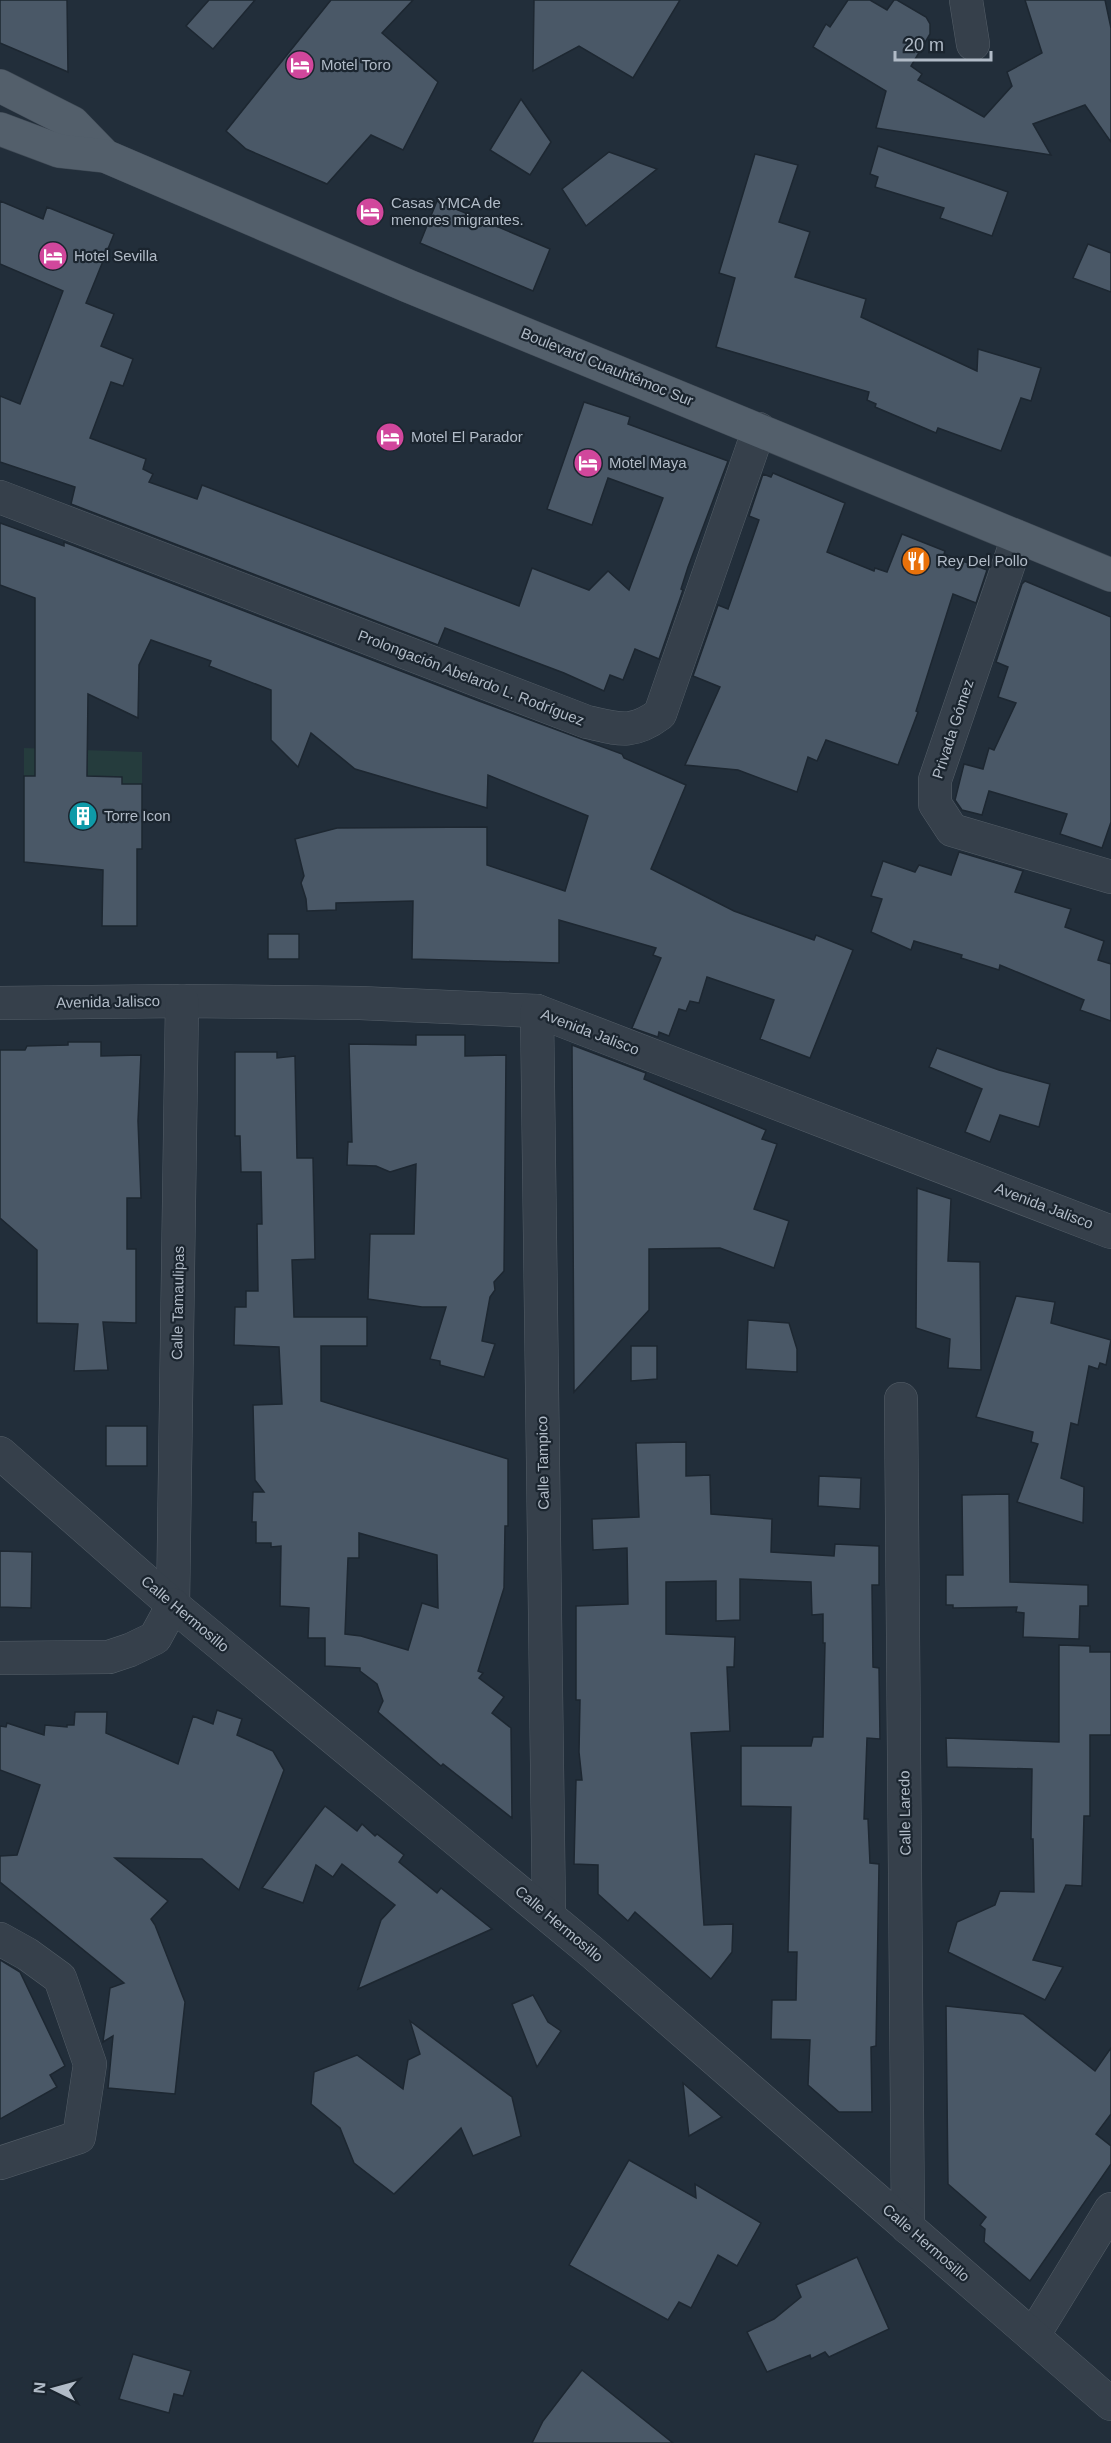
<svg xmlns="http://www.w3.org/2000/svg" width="1111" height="2443" font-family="Helvetica,sans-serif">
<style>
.green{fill:#253c3d}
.building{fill:#4a5867;stroke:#1d2731;stroke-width:1.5;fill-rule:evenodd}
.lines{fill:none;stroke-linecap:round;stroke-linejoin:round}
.minor-casing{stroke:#545e68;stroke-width:34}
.tertiary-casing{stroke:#545e68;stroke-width:34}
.primary-casing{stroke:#3f4954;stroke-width:34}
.minor{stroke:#36404b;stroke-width:33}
.tertiary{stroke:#36404b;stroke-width:33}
.primary{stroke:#535f6b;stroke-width:33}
.labels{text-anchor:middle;stroke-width:4.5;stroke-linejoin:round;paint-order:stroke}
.poi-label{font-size:15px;fill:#b1bbc7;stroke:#1b252f;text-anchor:start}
.street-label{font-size:15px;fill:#b1bbc7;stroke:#1b252f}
</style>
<rect width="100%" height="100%" fill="#222e3a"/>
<path class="green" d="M 24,748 L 142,752 L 142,784 L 122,784 L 121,777 L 24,776 Z"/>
<g class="building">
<path d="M 0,0 L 67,0 L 68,72 L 0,43 Z"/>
<path d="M 209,0 L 255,0 L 213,49 L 186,26 Z"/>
<path d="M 331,0 L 413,0 L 382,33 L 438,82 L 403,150 L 371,135 L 327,184 L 246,149 L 226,131 Z"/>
<path d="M 534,0 L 680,0 L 633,78 L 579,46 L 533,71 Z"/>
<path d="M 848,0 L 870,0 L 887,10 L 894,0 L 897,0 L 926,17 L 930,24 L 930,34 L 911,66 L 922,74 L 918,80 L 984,117 L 1012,86 L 1007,72 L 1042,53 L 1025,0 L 1105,0 L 1111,28 L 1111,142 L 1085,105 L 1033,124 L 1051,155 L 876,128 L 886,91 L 813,47 L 826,24 L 830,27 Z"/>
<path d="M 521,99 L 551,142 L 530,175 L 490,150 Z"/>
<path d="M 878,146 L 1008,192 L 992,236 L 940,218 L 944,208 L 875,187 L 878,177 L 870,174 Z"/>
<path d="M 609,152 L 657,169 L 586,226 L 562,189 Z"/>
<path d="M 755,154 L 798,165 L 779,222 L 810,232 L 795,277 L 866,299 L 861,317 L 977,371 L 978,349 L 1041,368 L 1031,401 L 1021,398 L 1001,451 L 938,428 L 936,433 L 875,407 L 876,404 L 867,400 L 869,392 L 716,347 L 735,278 L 719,273 Z"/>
<path d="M 0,201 L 43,219 L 47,207 L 114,234 L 86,303 L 114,314 L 101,346 L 133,359 L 123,386 L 111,382 L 90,438 L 146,459 L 143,469 L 153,474 L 149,482 L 197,499 L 202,485 L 519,606 L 532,568 L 589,590 L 608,571 L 629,590 L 663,498 L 608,478 L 592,525 L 547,509 L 584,402 L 630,417 L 628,424 L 728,461 L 688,567 L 681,589 L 683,590 L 659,659 L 635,649 L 623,680 L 610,675 L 604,691 L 564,673 L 445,628 L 438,645 L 71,504 L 75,487 L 0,462 L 0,396 L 20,404 L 63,291 L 0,264 Z"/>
<path d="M 437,201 L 550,249 L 533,291 L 420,243 Z"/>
<path d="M 1088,244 L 1111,253 L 1111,292 L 1073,278 Z"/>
<path d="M 773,473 L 845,503 L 827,552 L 874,571 L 875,568 L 887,572 L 902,534 L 945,551 L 944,554 L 987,570 L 976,603 L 953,594 L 916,711 L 918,712 L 898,765 L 826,740 L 817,761 L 808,757 L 797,792 L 738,770 L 685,765 L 720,687 L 693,676 L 718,605 L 728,609 L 759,520 L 749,516 L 763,474 L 771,477 Z"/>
<path d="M 0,523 L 64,546 L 64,542 L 479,701 L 622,754 L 624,758 L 686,785 L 651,869 L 734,911 L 814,940 L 816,935 L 853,950 L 810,1058 L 760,1039 L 774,1000 L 707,977 L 699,1003 L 690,1001 L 686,1011 L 679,1009 L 669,1036 L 659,1032 L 658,1037 L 632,1028 L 661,958 L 653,955 L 656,948 L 559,920 L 559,963 L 412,959 L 413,901 L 336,903 L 336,910 L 307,911 L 306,899 L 301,883 L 304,876 L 295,839 L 337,828 L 487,827 L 487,865 L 565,891 L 588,816 L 488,775 L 487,808 L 355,769 L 311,733 L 298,767 L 271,740 L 271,690 L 209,666 L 211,661 L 151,640 L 139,665 L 138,718 L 88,694 L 87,776 L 122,777 L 122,784 L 142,784 L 142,849 L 137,849 L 137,926 L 102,926 L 103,870 L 24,862 L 24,776 L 35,776 L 35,598 L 0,585 Z"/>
<path d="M 1025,581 L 1111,617 L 1111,822 L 1102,848 L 1060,834 L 1067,814 L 989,791 L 982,815 L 962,810 L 955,800 L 964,764 L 983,769 L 989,748 L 994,750 L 1016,703 L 998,697 L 1008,667 L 996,662 L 1022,584 Z"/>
<path d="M 959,852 L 1023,871 L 1015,892 L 1071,909 L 1065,927 L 1104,941 L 1098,960 L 1111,964 L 1111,1021 L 1080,1010 L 1084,1000 L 1000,965 L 999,970 L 961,958 L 962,955 L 914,941 L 911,950 L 871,932 L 882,899 L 871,896 L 883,861 L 915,872 L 919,865 L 951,875 Z"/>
<rect x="268" y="934" width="31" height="25"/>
<path d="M 416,1035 L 465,1035 L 465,1056 L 506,1055 L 504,1271 L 494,1282 L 495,1290 L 490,1297 L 482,1341 L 495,1344 L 484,1377 L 440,1365 L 440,1361 L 430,1359 L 446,1307 L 422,1307 L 368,1299 L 370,1234 L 414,1234 L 416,1164 L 390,1172 L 376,1166 L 347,1165 L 348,1142 L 352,1142 L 349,1044 L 416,1045 Z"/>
<path d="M 68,1042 L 101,1042 L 101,1056 L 141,1055 L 138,1121 L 141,1198 L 127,1198 L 127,1249 L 136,1249 L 136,1323 L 103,1322 L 108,1370 L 74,1371 L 78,1324 L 37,1323 L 37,1250 L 0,1218 L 0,1050 L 25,1050 L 27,1046 L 68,1045 Z"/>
<path d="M 572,1045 L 646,1073 L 644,1079 L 766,1130 L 762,1139 L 777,1144 L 754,1209 L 789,1221 L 774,1268 L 720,1248 L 649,1249 L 649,1310 L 574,1392 Z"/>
<path d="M 937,1048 L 999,1070 L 1050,1084 L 1039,1127 L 1000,1115 L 990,1142 L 965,1132 L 982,1089 L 929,1067 Z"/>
<path d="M 235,1052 L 277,1052 L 277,1058 L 295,1056 L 297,1158 L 313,1158 L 315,1259 L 292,1260 L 294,1317 L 367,1317 L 367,1346 L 321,1346 L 321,1401 L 508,1459 L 508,1526 L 505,1526 L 504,1588 L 478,1671 L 483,1673 L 479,1678 L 504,1697 L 492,1713 L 511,1728 L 512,1818 L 443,1764 L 441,1766 L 378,1712 L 383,1701 L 377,1684 L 360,1671 L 360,1668 L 325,1666 L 325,1638 L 308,1638 L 309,1608 L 280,1606 L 281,1546 L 271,1547 L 271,1543 L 256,1543 L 256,1522 L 252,1522 L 253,1492 L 264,1492 L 255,1480 L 253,1405 L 282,1404 L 279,1347 L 234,1345 L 235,1307 L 246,1307 L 246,1291 L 258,1291 L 257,1224 L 262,1224 L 261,1172 L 241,1172 L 240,1136 L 235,1136 ZM 359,1533 L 437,1555 L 438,1608 L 422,1603 L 408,1650 L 361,1636 L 345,1634 L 348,1558 L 359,1558 Z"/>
<path d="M 917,1188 L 951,1199 L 948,1261 L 980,1262 L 981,1370 L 948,1368 L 950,1339 L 916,1328 Z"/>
<path d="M 1016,1296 L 1055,1302 L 1051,1323 L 1111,1340 L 1106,1365 L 1100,1363 L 1098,1369 L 1089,1366 L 1078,1425 L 1071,1423 L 1061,1478 L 1084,1487 L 1083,1523 L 1017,1502 L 1038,1444 L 1031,1442 L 1033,1432 L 976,1417 Z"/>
<path d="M 748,1320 L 789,1323 L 797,1349 L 797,1372 L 746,1369 Z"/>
<path d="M 631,1346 L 657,1346 L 657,1379 L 631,1381 Z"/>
<rect x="106" y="1426" width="41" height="40"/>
<path d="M 686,1442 L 686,1476 L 710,1475 L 711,1514 L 772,1519 L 771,1552 L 834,1556 L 835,1544 L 879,1546 L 879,1585 L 872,1585 L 873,1667 L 879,1668 L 880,1739 L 867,1738 L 864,1819 L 868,1819 L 870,1863 L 879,1864 L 876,2046 L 871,2047 L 872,2112 L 839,2112 L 808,2085 L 810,2040 L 771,2039 L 772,2000 L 796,2000 L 797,1952 L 788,1952 L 791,1807 L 741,1806 L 741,1746 L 811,1746 L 813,1737 L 823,1737 L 825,1643 L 823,1643 L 823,1614 L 812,1615 L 811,1582 L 740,1579 L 740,1620 L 716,1621 L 716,1581 L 666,1582 L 666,1634 L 735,1637 L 734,1667 L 727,1667 L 730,1731 L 691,1733 L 704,1925 L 733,1924 L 732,1952 L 711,1979 L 635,1912 L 628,1921 L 598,1894 L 598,1865 L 574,1864 L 576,1780 L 582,1780 L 579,1752 L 580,1700 L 576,1700 L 576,1606 L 628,1604 L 627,1548 L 593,1550 L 592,1519 L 639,1517 L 636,1443 Z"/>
<path d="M 819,1476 L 861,1478 L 860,1509 L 818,1506 Z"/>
<path d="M 1009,1494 L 1010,1582 L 1088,1585 L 1088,1606 L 1080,1606 L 1079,1639 L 1023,1637 L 1024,1613 L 1016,1612 L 1017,1607 L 953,1608 L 953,1605 L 946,1605 L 946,1575 L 963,1575 L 962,1495 Z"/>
<path d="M 0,1551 L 32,1552 L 31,1608 L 0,1607 Z"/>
<path d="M 1059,1645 L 1090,1646 L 1090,1652 L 1111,1652 L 1111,1735 L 1090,1735 L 1090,1816 L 1084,1816 L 1082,1886 L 1066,1885 L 1033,1960 L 1063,1967 L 1045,2000 L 948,1952 L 957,1922 L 995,1905 L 1000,1891 L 1034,1892 L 1033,1839 L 1031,1839 L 1032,1769 L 947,1767 L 946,1738 L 1059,1742 Z"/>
<path d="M 217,1710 L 242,1719 L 237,1735 L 273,1751 L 284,1770 L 239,1890 L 202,1859 L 115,1858 L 168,1901 L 151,1919 L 155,1925 L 185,2002 L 175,2094 L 108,2088 L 113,2036 L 103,2042 L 110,1988 L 124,1983 L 0,1882 L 0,1856 L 17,1855 L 40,1785 L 0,1770 L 0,1726 L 6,1727 L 7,1723 L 44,1735 L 45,1725 L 67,1727 L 67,1725 L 74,1725 L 75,1712 L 107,1712 L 106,1733 L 178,1764 L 193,1716 L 213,1724 Z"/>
<path d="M 325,1806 L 357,1831 L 362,1824 L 375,1836 L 377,1834 L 404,1855 L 399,1862 L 437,1893 L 441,1888 L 492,1929 L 358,1989 L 381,1920 L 395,1905 L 342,1864 L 333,1877 L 316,1865 L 303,1903 L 262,1888 Z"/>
<path d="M 0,1960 L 20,1972 L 65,2066 L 50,2075 L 57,2087 L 0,2119 Z"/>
<path d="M 533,1995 L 548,2022 L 561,2031 L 537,2067 L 512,2004 Z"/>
<path d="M 946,2006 L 1023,2014 L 1095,2071 L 1111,2048 L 1111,2114 L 1096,2134 L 1111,2146 L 1111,2164 L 1030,2281 L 984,2242 L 985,2229 L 980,2225 L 986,2217 L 948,2184 Z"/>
<path d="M 410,2021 L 512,2097 L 521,2136 L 473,2156 L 461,2128 L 394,2194 L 354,2163 L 340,2128 L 311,2104 L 314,2072 L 357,2055 L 403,2089 L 408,2060 L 420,2054 Z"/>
<path d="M 683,2083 L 722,2117 L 689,2136 Z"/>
<path d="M 629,2160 L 696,2198 L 695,2184 L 761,2223 L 737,2266 L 718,2255 L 691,2308 L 679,2302 L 668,2320 L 569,2265 Z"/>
<path d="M 857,2257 L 889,2329 L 829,2357 L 825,2352 L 811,2359 L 810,2355 L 767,2372 L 747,2332 L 774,2319 L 801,2297 L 796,2285 Z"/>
<path d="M 133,2354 L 191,2371 L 183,2396 L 174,2394 L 169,2413 L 119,2399 Z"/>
<path d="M 582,2370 L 673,2443 L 532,2443 L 543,2421 Z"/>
</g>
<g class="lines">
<g class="minor-casing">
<g id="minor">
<path d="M 966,0 L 973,44"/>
<path d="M 0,497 L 587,722 C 619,729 632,735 660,714 L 759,429"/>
<path d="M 1018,537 L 935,780 L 935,804 L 952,830 L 1111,877"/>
<path d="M 0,1003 L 182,1001 L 360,1003 L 537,1011 L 1111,1232"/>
<path d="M 537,1011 L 549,1915"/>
<path d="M 901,1399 L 908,2228"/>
<path d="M 173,1605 L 182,1001"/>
<path d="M 0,1939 L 27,1954 L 60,1978 L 90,2064 L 79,2137 L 0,2163"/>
<path d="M 1033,2336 L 1111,2209"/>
</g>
</g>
<g class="tertiary-casing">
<g id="tertiary">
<path d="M 0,1453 L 173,1605 L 593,1953 L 1111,2404"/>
<path d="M 0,1658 L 109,1657 L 130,1650 L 155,1638 L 173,1605"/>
</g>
</g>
<g class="primary-casing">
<g id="primary">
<path d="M 0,86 L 73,123 L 105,156"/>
<path d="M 0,129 L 59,151 L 105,156 L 408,286 L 1111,575"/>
</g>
</g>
<use href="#minor" class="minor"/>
<use href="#tertiary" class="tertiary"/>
<use href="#primary" class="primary"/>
</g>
<defs>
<g id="hotel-disc" transform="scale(1.5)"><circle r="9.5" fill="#d1479c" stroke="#1b252f"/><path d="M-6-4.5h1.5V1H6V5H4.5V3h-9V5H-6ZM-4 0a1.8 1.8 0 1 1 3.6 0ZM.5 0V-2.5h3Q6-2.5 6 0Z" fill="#fff"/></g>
<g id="restaurant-disc" transform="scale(1.5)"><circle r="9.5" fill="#e8710a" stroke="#1b252f"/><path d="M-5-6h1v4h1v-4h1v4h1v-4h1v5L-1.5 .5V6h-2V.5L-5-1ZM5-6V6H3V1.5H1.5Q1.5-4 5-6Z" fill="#fff"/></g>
<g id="building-disc" transform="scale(1.5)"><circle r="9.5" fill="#0f9aa8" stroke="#1b252f"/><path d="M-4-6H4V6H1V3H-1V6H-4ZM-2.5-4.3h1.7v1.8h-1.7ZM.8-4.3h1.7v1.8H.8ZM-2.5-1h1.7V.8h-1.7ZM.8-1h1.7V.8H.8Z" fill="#fff"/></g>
</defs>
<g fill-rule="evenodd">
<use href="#hotel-disc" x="300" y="65"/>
<use href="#hotel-disc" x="370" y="212"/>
<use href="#hotel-disc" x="53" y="256"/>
<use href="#hotel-disc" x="390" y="437"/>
<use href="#hotel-disc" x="588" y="463"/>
<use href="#restaurant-disc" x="916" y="561"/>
<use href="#building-disc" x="83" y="816"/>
</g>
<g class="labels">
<g class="poi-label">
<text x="321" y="70">Motel Toro</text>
<text x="391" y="208">Casas YMCA de<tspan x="391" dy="17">menores migrantes.</tspan></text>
<text x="74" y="261">Hotel Sevilla</text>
<text x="411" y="442">Motel El Parador</text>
<text x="609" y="468">Motel Maya</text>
<text x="937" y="566">Rey Del Pollo</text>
<text x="104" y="821">Torre Icon</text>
</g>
<g class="street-label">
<text transform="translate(607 367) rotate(22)" y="5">Boulevard Cuauhtémoc Sur</text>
<text transform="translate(471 678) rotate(21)" y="5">Prolongación Abelardo L. Rodríguez</text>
<text transform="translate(953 729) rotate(-72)" y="5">Privada Gómez</text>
<text transform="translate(108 1002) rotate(-1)" y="5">Avenida Jalisco</text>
<text transform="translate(590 1032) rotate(21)" y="5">Avenida Jalisco</text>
<text transform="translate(1044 1206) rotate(21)" y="5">Avenida Jalisco</text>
<text transform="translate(178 1303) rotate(-89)" y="5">Calle Tamaulipas</text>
<text transform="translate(543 1463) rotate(-91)" y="5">Calle Tampico</text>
<text transform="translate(185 1614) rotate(40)" y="5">Calle Hermosillo</text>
<text transform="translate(905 1813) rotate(-91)" y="5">Calle Laredo</text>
<text transform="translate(559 1924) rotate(40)" y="5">Calle Hermosillo</text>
<text transform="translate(926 2243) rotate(41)" y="5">Calle Hermosillo</text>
</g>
</g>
<g transform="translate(54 2389) rotate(275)" stroke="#1b252f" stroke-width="4.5" paint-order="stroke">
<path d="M0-4.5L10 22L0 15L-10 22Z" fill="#b1bbc7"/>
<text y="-9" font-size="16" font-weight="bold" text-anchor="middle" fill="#b1bbc7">N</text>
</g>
<path d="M895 51v9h96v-9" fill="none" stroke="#b1bbc7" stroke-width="3"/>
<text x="904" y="51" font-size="18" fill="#b1bbc7" stroke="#1b252f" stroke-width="4.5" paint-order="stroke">20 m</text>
</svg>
